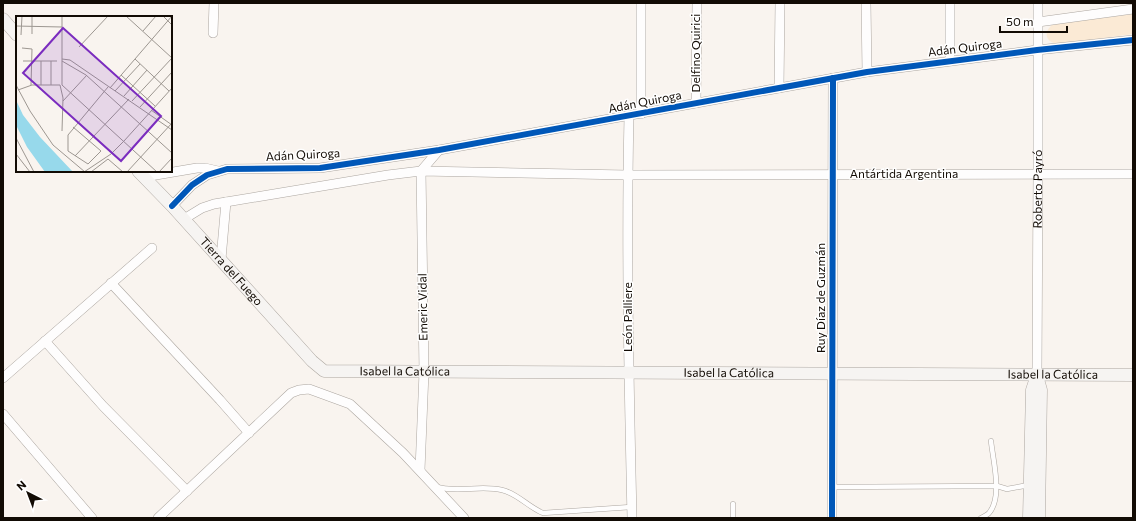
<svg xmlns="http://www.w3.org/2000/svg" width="1136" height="521" font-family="Commissioner,sans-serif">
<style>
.green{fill:#fbead5}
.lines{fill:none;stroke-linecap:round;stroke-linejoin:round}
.lane-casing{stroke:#aca6a0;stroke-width:5.5}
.street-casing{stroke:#aca6a0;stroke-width:10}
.secondary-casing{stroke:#aca6a0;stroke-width:13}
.lane{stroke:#fefdfd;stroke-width:4.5}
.street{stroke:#fefdfd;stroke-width:9}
.secondary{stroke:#f6f4f2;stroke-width:12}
.cycleway-casing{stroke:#fff;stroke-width:8}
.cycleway{stroke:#0057b8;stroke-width:6}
.labels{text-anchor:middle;stroke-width:3;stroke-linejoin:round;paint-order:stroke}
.street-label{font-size:12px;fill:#120b04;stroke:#fff}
.inset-road{fill:none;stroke:#9d9791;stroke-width:1}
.view{fill:#7b2cbf;fill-opacity:0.15;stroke:#7b2cbf;stroke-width:2}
.inset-edge{fill:none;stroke:#120b04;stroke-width:2}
</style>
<rect width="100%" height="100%" fill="#f9f4ef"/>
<path class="green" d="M 1133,14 L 1133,34 L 1059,44 C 1046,43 1042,33 1053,24 Z"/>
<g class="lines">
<g class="lane-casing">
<g id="lane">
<path d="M 436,487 C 441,488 447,489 452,489 C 468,490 486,486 502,490 C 517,493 528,507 543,513 L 631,507"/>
<path d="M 831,487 L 997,486 L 1007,489 L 1029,485"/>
<path d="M 733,518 L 733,504"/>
<path d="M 981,518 C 983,517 987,515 989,513 C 1003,497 993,461 991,441"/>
</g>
</g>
<g class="street-casing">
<g id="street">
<path d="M 641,3 L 641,114"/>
<path d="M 866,3 L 867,72"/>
<path d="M 950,3 L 950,61"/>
<path d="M 1038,22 L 1133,9"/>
<path d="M 213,33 L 214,3"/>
<path d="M 779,88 L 780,3"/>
<path d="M 696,103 L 697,3"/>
<path d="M 629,116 C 626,250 629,384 632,518"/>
<path d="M 144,177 L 197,168 L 205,168 L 218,171"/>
<path d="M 172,206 L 192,185 L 207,175 L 227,169 L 320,168 L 439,150 L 867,72 L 1037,50 L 1133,40"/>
<path d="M 184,219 L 202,208 L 214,204 L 388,175 L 421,171 L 628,175 L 1133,174"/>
<path d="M 221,259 L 226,202"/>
<path d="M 111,283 L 220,400 L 249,433"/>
<path d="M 45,341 L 103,406 L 187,491"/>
<path id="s1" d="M 1037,375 L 1038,173 L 1038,3"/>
<path d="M 3,378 L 152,248"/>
<path d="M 3,414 L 92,518"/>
<path d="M 420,470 L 424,372 L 421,171 L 439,150"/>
<path d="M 158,518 L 291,393 L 299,390 L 309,389 L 350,404 L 403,453 L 464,518"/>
<path d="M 832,518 L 833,78"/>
</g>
</g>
<g class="secondary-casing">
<g id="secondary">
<path d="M 3,19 L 17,35"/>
<path id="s2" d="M 138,171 L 172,206 L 312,361 L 324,371 L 1133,375"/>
<path d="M 1037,376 L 1041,390 L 1039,518"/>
<path d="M 1029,518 L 1032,390 L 1037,375"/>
</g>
</g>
<use href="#lane" class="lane"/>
<use href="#street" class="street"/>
<use href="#secondary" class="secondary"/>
<g class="cycleway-casing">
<g id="cycleway">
<path d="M 172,206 L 192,185 L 207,175 L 227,169 L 320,168 L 439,150 L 867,72 L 1037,50 L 1133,40"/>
<path d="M 832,518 L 833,78"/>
</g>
</g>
<use href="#cycleway" class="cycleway"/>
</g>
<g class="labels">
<g class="street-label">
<text transform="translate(965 48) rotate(-7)" y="4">Adán Quiroga</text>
<text transform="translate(696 53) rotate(-90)" y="4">Delfino Quirici</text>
<text transform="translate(645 102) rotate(-11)" y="4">Adán Quiroga</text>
<text transform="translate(303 155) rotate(-3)" y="4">Adán Quiroga</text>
<text x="904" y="178">Antártida Argentina</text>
<text dy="4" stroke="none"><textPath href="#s1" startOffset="186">Roberto Payró</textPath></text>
<text dy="4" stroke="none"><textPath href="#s2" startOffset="137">Tierra del Fuego</textPath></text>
<text transform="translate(821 298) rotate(-90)" y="4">Ruy Díaz de Guzmán</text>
<text transform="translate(423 307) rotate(-91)" y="4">Emeric Vidal</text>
<text transform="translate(628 317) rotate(-90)" y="4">León Palliere</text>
<text dy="4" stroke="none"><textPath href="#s2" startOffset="354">Isabel la Católica</textPath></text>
<text dy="4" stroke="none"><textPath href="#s2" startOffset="678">Isabel la Católica</textPath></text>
<text dy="4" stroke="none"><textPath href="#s2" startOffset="1002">Isabel la Católica</textPath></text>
</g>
</g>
<g transform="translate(16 16)">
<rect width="156" height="156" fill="#f9f4ef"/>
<path d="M 0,84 L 7,99 L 24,121 L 57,156 L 29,156 L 11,131 L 0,109 Z" fill="#97d9eb"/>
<path class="inset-road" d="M 46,0 L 46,69 L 141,156M 110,0 L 156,42M 147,0 L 156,9M 0,10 L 46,11M 127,15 L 140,0M 16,18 L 16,0M 5,19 L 6,0M 63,31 L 92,0M 6,32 L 16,33 L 15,69M 46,43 L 54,44 L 156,114M 119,43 L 153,75M 7,45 L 41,45M 25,45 L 25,69M 35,45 L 35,69M 46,45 L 70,59 L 156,137M 105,59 L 139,90M 0,69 L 14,95 L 37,129 L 69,156M 94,72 L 156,0M 2,74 L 16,69 L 44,69 L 47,82 L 46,115M 99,75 L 124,48M 108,80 L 131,54M 47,85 L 71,59M 116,85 L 156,42M 124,91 L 156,56M 135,94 L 156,109M 0,122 L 18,156M 108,125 L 156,72M 52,135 L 52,119 L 92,71M 52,135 L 72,148 L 85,135 L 57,111M 0,138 L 14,156M 59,140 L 113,83M 68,156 L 95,138 L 108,125M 75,156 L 92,143 L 107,156M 111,156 L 156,107M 143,156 L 156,142"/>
<path class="view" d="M 47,12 L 145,100 L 105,145 L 7,57 Z"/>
<rect width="156" height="156" class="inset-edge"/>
</g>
<rect width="1136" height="521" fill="none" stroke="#120b04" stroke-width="8"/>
<g transform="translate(28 493) rotate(318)" stroke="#ffffff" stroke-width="3" paint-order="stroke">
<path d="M0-3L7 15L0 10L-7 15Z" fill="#120b04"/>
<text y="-6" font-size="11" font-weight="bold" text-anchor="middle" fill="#120b04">N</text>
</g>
<path d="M1000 26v6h67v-6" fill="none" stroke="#120b04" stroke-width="2"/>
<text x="1006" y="26" font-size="12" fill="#120b04" stroke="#ffffff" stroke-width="3" paint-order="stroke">50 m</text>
</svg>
